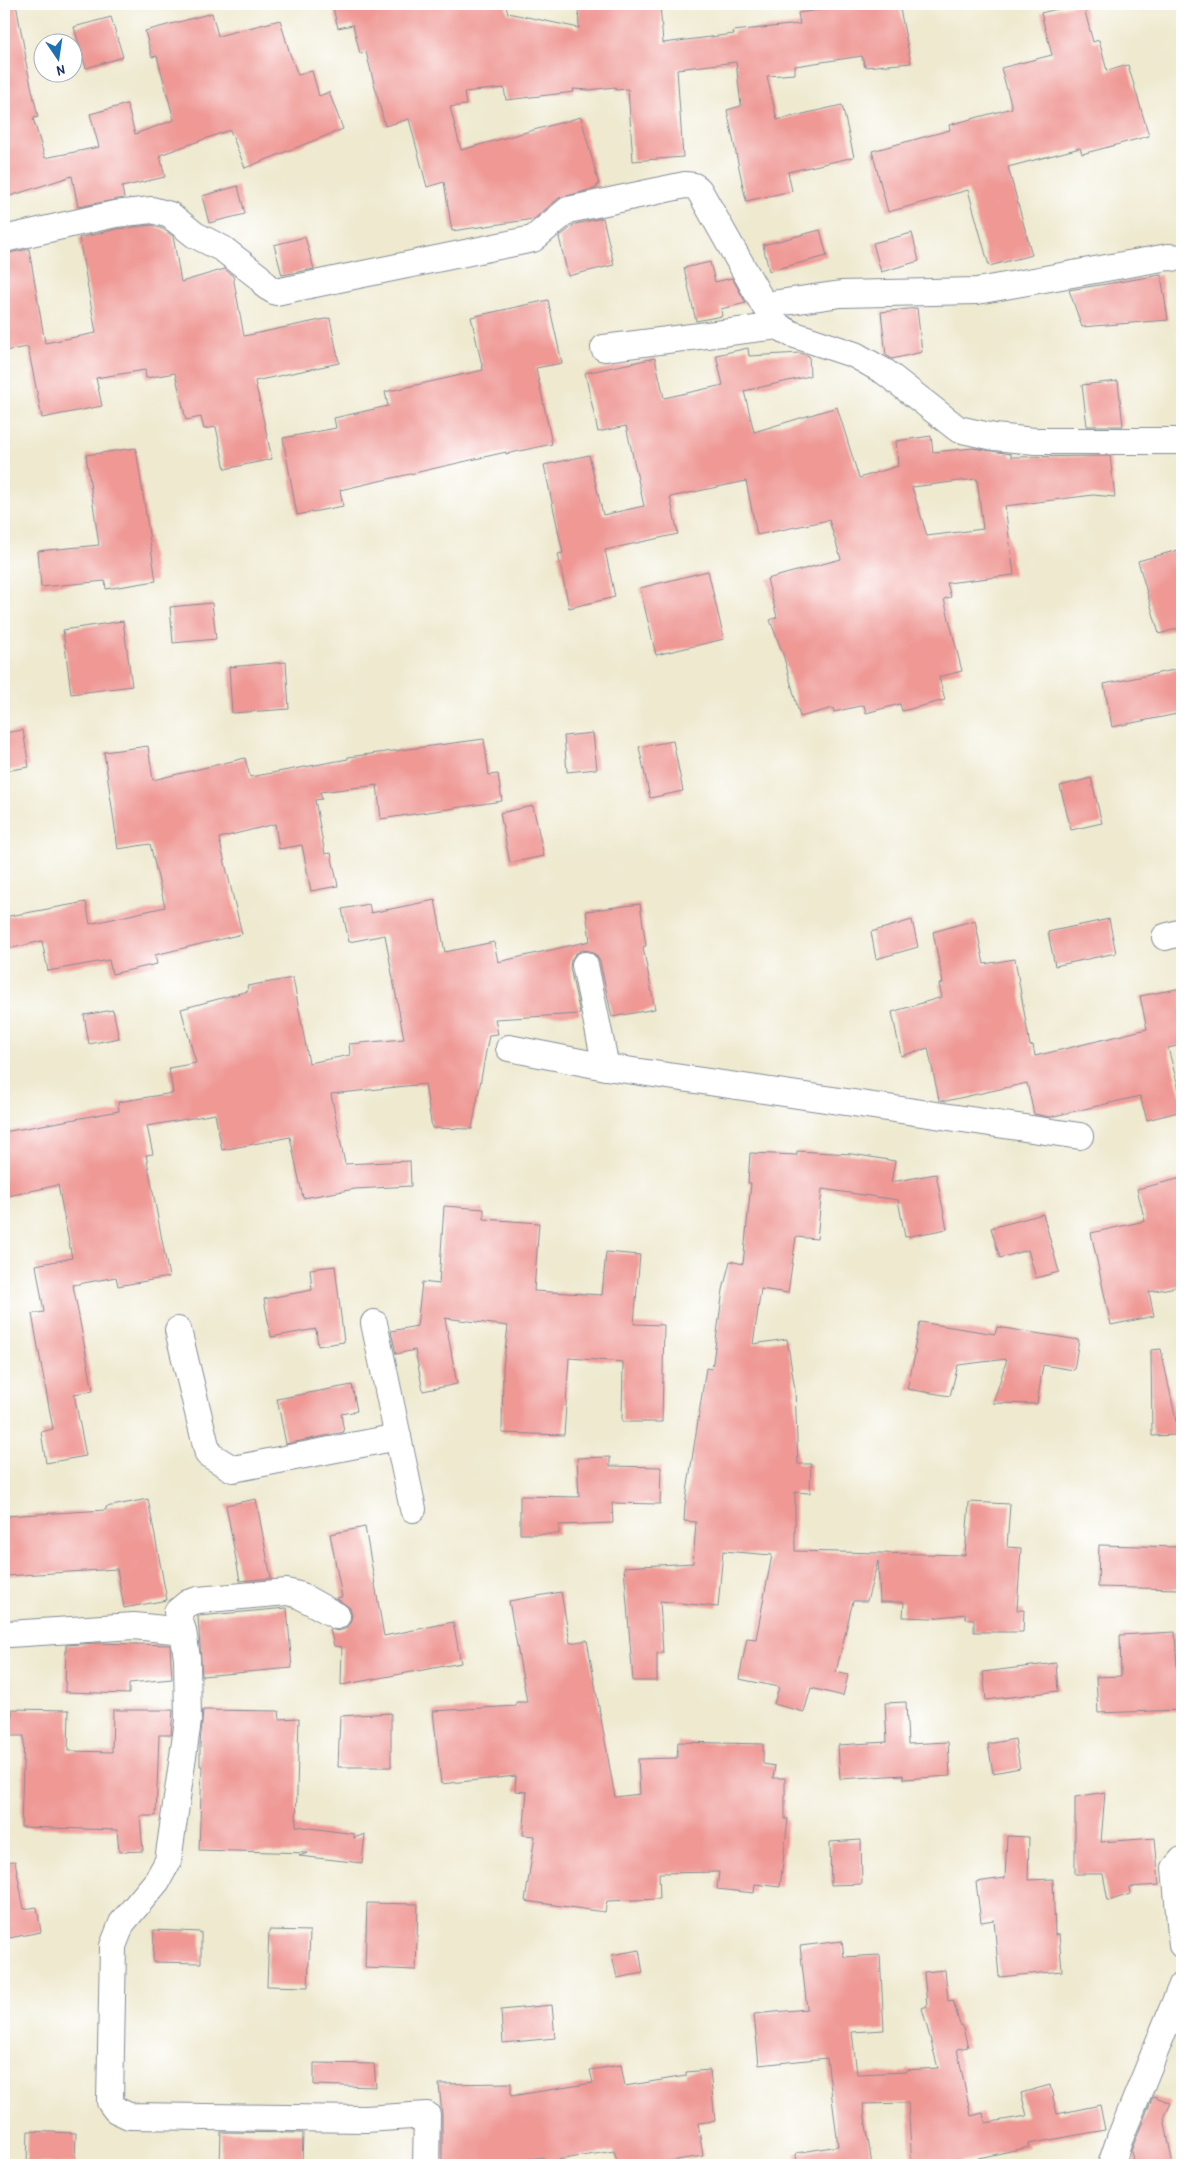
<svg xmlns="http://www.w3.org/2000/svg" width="1186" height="2169" font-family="'Patrick Hand',sans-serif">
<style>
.building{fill:#ef9894;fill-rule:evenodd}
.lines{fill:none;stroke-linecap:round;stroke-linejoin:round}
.street-casing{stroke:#848c96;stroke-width:28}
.street{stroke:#fff;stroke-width:26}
</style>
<rect width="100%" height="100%" fill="#fff"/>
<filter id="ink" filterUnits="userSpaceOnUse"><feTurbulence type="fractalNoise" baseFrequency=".02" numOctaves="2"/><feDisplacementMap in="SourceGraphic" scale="10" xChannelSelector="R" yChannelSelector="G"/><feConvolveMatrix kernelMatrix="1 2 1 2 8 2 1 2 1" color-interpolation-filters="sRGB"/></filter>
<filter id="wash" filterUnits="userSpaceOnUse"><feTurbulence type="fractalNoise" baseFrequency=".0096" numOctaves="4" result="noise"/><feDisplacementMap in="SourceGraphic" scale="20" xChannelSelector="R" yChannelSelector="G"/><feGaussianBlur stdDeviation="1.12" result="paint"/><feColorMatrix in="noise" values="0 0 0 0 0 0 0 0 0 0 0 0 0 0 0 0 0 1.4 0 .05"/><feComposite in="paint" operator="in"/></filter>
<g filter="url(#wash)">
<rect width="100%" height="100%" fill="#eee9cf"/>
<g id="blocks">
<g class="building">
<path d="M 4,4 L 16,4 L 26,58 L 25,58 L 38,117 L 33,118 L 45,158 L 99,147 L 90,114 L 127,104 L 135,134 L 174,120 L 157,56 L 152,57 L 145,31 L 212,13 L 218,36 L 280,20 L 290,54 L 298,75 L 312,71 L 319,96 L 329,92 L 343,129 L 245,168 L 230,130 L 160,155 L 165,177 L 122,187 L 124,198 L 78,207 L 72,176 L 4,198 Z"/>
<path d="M 332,4 L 505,4 L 508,13 L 579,28 L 578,4 L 660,4 L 663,43 L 734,34 L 733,31 L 800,24 L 798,13 L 861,4 L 899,4 L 911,63 L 865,67 L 862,56 L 795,66 L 795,74 L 767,76 L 777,120 L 842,105 L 854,157 L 788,172 L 792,191 L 746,201 L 727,110 L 741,106 L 736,62 L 677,69 L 683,157 L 633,161 L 628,89 L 616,90 L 615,87 L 588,90 L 573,89 L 574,92 L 506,100 L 504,88 L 464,92 L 466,105 L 450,107 L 461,150 L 581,117 L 599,185 L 596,186 L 597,188 L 559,198 L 534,219 L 452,231 L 444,182 L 427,187 L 409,119 L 385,126 L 366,52 L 360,54 L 353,25 L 338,28 Z"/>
<path d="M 1077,4 L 1083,4 L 1093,42 L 1099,40 L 1107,71 L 1128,65 L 1149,136 L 1082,154 L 1080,148 L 1008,167 L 1032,255 L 989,266 L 968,190 L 888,212 L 872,151 L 950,130 L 949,125 L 1012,108 L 1001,68 L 1052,55 L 1041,13 Z"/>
<path d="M 111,17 L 123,57 L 86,68 L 74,27 Z"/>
<path d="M 238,186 L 245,214 L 209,223 L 202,196 Z"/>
<path d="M 603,218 L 614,265 L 568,276 L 559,237 L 575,224 Z"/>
<path d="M 151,225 L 163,229 L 173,236 L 181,282 L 225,269 L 233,276 L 244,336 L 330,318 L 339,363 L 255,381 L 272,459 L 225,469 L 216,427 L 204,429 L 201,417 L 186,420 L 175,373 L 146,378 L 145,370 L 96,378 L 102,406 L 42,418 L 28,347 L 4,351 L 4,254 L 29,249 L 45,343 L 96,333 L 79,238 L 117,229 Z"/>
<path d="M 820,230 L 827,256 L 769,271 L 763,245 Z"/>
<path d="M 912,233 L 919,261 L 881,272 L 873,243 Z"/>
<path d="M 305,237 L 314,269 L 282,275 L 274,245 Z"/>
<path d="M 710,262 L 715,282 L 732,278 L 746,303 L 721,309 L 722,316 L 696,321 L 684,268 Z"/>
<path d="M 1161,275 L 1168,320 L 1082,327 L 1069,290 Z"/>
<path d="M 548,300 L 562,363 L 536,368 L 552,444 L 506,454 L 506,452 L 340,490 L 343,506 L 297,515 L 283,438 L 336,428 L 334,418 L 388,406 L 385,392 L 483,370 L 471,317 Z"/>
<path d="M 917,308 L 922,352 L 892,359 L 886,355 L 881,312 Z"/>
<path d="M 748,348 L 749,356 L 800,353 L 809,356 L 810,376 L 744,391 L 754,432 L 837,407 L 859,478 L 898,466 L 896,441 L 931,436 L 933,452 L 973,448 L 1011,454 L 1011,457 L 1110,456 L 1115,497 L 1093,495 L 1005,506 L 1014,575 L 947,583 L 951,597 L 944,599 L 962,671 L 939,677 L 945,700 L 902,711 L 900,704 L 866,713 L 864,705 L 834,712 L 833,708 L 800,717 L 783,654 L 770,620 L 777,617 L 767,579 L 841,559 L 829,520 L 757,535 L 746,481 L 670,497 L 678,534 L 605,550 L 615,597 L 569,608 L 558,554 L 563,553 L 544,465 L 589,455 L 603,515 L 644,506 L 626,426 L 598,432 L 585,373 L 655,358 L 664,398 L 723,385 L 716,355 ZM 977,479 L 983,529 L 927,536 L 912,487 Z"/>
<path d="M 1118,381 L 1123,426 L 1087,426 L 1082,385 Z"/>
<path d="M 136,448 L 156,581 L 106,589 L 105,581 L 41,587 L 38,551 L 99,545 L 86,455 Z"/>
<path d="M 1182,549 L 1182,627 L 1159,634 L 1138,561 Z"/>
<path d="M 708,571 L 724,639 L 656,655 L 640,588 Z"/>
<path d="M 212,603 L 216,639 L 173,643 L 170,607 Z"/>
<path d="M 123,621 L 132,686 L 71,694 L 63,630 Z"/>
<path d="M 286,662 L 289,709 L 232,713 L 229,667 Z"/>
<path d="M 1179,669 L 1182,684 L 1182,713 L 1112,727 L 1104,684 Z"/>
<path d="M 23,730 L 29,767 L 4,771 L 4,733 Z"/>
<path d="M 593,733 L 597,769 L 567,772 L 564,736 Z"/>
<path d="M 484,739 L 489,775 L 498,774 L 502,801 L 381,819 L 377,785 L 320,792 L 322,799 L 315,800 L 325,854 L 331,853 L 338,886 L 311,891 L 302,845 L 279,849 L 275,824 L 219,838 L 242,934 L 155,955 L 157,964 L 112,974 L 109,960 L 48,971 L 42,941 L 4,950 L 4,917 L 86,902 L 90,924 L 165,907 L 150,844 L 118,849 L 104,752 L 148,746 L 153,780 L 245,758 L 250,777 L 348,759 L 348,757 Z"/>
<path d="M 673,741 L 683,791 L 650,798 L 639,747 Z"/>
<path d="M 1091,778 L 1102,823 L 1071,830 L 1060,786 Z"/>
<path d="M 533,806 L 544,856 L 510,863 L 500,813 Z"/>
<path d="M 435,900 L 445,952 L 494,942 L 498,962 L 590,941 L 586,911 L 640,904 L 646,946 L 643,947 L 655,1009 L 612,1017 L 600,962 L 596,955 L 590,951 L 582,950 L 575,954 L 571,960 L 570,968 L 580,1014 L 495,1019 L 498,1034 L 489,1035 L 472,1129 L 432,1128 L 425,1084 L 331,1094 L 345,1164 L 410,1161 L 411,1186 L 355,1189 L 303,1198 L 290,1137 L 222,1150 L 215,1114 L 147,1126 L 153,1154 L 146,1155 L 169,1277 L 118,1286 L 116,1277 L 73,1285 L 93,1391 L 74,1394 L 86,1456 L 46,1463 L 41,1432 L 53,1429 L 32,1314 L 44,1312 L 36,1265 L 72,1258 L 58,1185 L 4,1197 L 4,1132 L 119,1111 L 118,1102 L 173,1093 L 169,1068 L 196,1063 L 181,1009 L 248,991 L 247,986 L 293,978 L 309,1063 L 350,1055 L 349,1044 L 404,1039 L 385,935 L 349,942 L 342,909 L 369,904 L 371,913 Z"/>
<path d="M 1109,919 L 1116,953 L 1055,966 L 1048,932 Z"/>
<path d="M 912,920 L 918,947 L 876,959 L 871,932 Z"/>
<path d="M 975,920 L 984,964 L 1015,959 L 1030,1046 L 1033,1045 L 1035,1056 L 1147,1029 L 1140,996 L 1182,988 L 1182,1045 L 1168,1048 L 1182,1101 L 1182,1111 L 1147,1120 L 1140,1096 L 1050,1117 L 1034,1114 L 1027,1083 L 946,1101 L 939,1100 L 928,1048 L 901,1056 L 892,1012 L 942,997 L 939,984 L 943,983 L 933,932 Z"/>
<path d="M 113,1010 L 119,1038 L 89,1044 L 84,1015 Z"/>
<path d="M 797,1151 L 852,1154 L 895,1161 L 891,1182 L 936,1174 L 947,1229 L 905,1237 L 898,1200 L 822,1189 L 817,1239 L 796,1237 L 788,1293 L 761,1289 L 753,1344 L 787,1339 L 795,1390 L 798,1464 L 811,1464 L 810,1493 L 795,1492 L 795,1551 L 965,1555 L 969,1502 L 1010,1504 L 1007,1547 L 1021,1548 L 1017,1610 L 1024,1610 L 1023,1632 L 974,1632 L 974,1619 L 966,1619 L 965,1614 L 931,1618 L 903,1617 L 904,1602 L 880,1602 L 878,1561 L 867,1601 L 853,1601 L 836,1672 L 848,1675 L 843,1696 L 811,1688 L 804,1712 L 774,1704 L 779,1687 L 739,1679 L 747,1638 L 756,1639 L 772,1555 L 723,1551 L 718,1607 L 660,1601 L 663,1653 L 657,1653 L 657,1681 L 633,1681 L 624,1567 L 693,1563 L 696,1522 L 684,1521 L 685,1505 L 706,1368 L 712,1369 L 723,1290 L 730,1261 L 743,1264 L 751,1183 L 748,1183 L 750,1153 L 797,1155 Z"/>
<path d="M 1182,1178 L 1182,1286 L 1149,1292 L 1154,1316 L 1111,1325 L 1091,1233 L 1145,1221 L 1137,1189 Z"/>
<path d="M 444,1206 L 484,1209 L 484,1219 L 539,1223 L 534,1291 L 602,1295 L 606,1252 L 640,1255 L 634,1324 L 664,1325 L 662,1422 L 622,1422 L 623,1362 L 569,1358 L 564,1435 L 502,1433 L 503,1368 L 508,1326 L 445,1318 L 457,1384 L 423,1391 L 415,1350 L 396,1354 L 391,1331 L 417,1326 L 422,1282 L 439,1284 Z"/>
<path d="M 1043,1214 L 1059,1272 L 1036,1278 L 1028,1250 L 1000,1258 L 991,1228 Z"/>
<path d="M 335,1266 L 344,1342 L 318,1346 L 316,1329 L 271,1337 L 264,1299 L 312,1290 L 310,1269 Z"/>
<path d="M 920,1322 L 995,1334 L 997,1327 L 1079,1340 L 1074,1370 L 1043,1365 L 1037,1404 L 993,1403 L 1007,1359 L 958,1365 L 950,1396 L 907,1389 L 916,1350 L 914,1349 Z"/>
<path d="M 1161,1349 L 1179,1435 L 1152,1436 L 1151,1350 Z"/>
<path d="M 352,1385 L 357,1411 L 341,1414 L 344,1432 L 286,1444 L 277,1399 Z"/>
<path d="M 610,1457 L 610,1466 L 661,1467 L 660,1504 L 612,1503 L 613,1523 L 559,1525 L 559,1534 L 520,1534 L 520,1496 L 579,1497 L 577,1458 Z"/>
<path d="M 148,1499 L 167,1600 L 124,1608 L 117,1569 L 5,1576 L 4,1516 L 106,1510 L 106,1507 Z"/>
<path d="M 256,1499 L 271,1578 L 240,1581 L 226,1505 Z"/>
<path d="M 365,1527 L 384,1636 L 453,1622 L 461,1663 L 341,1685 L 342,1647 L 334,1646 L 330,1629 L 338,1631 L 345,1629 L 350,1623 L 352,1615 L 350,1608 L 336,1598 L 342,1597 L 330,1534 Z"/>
<path d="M 1099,1545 L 1180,1547 L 1178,1589 L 1098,1587 Z"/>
<path d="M 561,1592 L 570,1643 L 587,1640 L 615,1797 L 640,1794 L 638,1759 L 677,1758 L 678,1742 L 763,1744 L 763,1764 L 775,1766 L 773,1778 L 785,1778 L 785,1819 L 788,1819 L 780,1887 L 755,1884 L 754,1893 L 717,1889 L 719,1872 L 659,1873 L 660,1899 L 607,1901 L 605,1912 L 525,1901 L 535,1836 L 523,1835 L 527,1792 L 515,1791 L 516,1776 L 441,1784 L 433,1711 L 516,1706 L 516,1702 L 527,1702 L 509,1601 Z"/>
<path d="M 287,1608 L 292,1668 L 202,1676 L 198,1616 Z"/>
<path d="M 1175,1632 L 1177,1669 L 1182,1670 L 1182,1710 L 1098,1713 L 1096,1677 L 1121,1676 L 1120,1635 Z"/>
<path d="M 97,1643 L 170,1645 L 172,1679 L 129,1683 L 129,1694 L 65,1692 L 66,1645 Z"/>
<path d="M 1056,1663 L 1058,1691 L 986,1700 L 983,1672 Z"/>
<path d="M 906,1702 L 908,1744 L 948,1742 L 950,1776 L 904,1779 L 903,1775 L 840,1779 L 838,1745 L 887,1742 L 885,1703 Z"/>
<path d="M 12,1709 L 69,1710 L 68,1751 L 112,1752 L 113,1710 L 173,1710 L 171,1735 L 159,1735 L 156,1816 L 140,1816 L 143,1851 L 119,1852 L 117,1830 L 21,1827 L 24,1736 L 11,1736 Z"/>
<path d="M 203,1710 L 279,1711 L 280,1719 L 299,1718 L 296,1826 L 354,1834 L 354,1838 L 365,1834 L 362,1863 L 299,1856 L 308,1853 L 199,1850 L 202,1766 L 200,1766 L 200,1745 Z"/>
<path d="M 391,1713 L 391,1767 L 338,1767 L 340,1716 Z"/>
<path d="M 1015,1739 L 1020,1768 L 993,1773 L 988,1744 Z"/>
<path d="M 1105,1792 L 1101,1842 L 1155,1838 L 1159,1885 L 1129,1887 L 1130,1894 L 1108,1901 L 1103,1874 L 1075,1874 L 1075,1797 Z"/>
<path d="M 1007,1836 L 1029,1837 L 1028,1880 L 1053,1879 L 1055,1935 L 1059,1934 L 1062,1971 L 999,1977 L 994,1920 L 981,1922 L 976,1882 L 1005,1878 Z"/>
<path d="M 861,1840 L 862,1884 L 831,1885 L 830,1842 Z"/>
<path d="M 15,1861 L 24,1909 L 37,1907 L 41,1932 L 4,1939 L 4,1862 Z"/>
<path d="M 367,1903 L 418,1904 L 416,1970 L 365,1968 Z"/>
<path d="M 154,1930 L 201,1932 L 201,1963 L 153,1962 Z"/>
<path d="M 269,1930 L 310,1931 L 308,1987 L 267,1986 Z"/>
<path d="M 842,1941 L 844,1957 L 880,1955 L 884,2030 L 852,2032 L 857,2074 L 906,2072 L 906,2070 L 938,2068 L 922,2008 L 927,2006 L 924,1972 L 945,1970 L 948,2001 L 953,2000 L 960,2025 L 962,2025 L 968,2047 L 957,2049 L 971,2116 L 983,2113 L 985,2123 L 1027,2116 L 1021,2093 L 1050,2085 L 1057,2114 L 1100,2105 L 1105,2130 L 1028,2144 L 1029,2147 L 960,2162 L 960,2165 L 912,2165 L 908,2103 L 863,2104 L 872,2165 L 797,2165 L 796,2153 L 838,2146 L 827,2058 L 759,2065 L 754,2014 L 807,2009 L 800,1946 Z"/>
<path d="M 639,1950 L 643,1973 L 617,1978 L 612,1955 Z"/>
<path d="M 552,2005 L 555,2038 L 503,2043 L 501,2010 Z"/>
<path d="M 314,2063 L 374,2064 L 376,2087 L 314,2085 Z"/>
<path d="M 621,2065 L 625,2086 L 686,2076 L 686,2072 L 710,2070 L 715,2121 L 698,2123 L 703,2156 L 643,2165 L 618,2165 L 614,2151 L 544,2162 L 543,2157 L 492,2165 L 442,2165 L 442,2115 L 439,2084 L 511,2083 L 511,2096 L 593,2083 L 590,2070 Z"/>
<path d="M 1153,2096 L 1171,2103 L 1164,2118 L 1173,2165 L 1134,2165 L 1131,2151 Z"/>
<path d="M 28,2131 L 76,2133 L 75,2164 L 27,2163 Z"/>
<path d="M 221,2132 L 303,2133 L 302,2165 L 220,2165 Z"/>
</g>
</g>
</g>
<g filter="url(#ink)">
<use href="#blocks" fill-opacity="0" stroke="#848c96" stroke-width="1"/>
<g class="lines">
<g class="street-casing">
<g id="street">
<path d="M 4,239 L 115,214 L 152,210 L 170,215 L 195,235 L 223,249 L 259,277 L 267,287 L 276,292 L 533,239 L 568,210 L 685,185 L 694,186 L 699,190 L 764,305 L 841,294 L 977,291 L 1168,257 L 1182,258"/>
<path d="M 604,348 L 778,326 L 792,334 L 855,355 L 885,372 L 958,429 L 994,437 L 1035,441 L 1182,441"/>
<path d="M 1165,937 L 1182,932"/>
<path d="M 585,965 L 606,1067 L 1080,1136"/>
<path d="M 509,1048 L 606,1067"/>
<path d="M 374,1323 L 413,1509"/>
<path d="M 178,1330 L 208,1454 L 233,1469 L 398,1437"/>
<path d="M 183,1631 L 177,1612 L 188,1603 L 198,1600 L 287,1592 L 299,1595 L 337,1616"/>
<path d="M 4,1632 L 9,1634 L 134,1626 L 183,1631 L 187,1658 L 188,1721 L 168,1861 L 157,1881 L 122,1923 L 113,1946 L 110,2102 L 116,2110 L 129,2116 L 366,2119 L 427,2115 L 426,2165"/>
<path d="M 1182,1860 L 1175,1868 L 1182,1945"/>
<path d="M 1111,2165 L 1120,2138 L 1182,1985"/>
</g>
</g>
<use href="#street" class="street"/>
</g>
</g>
<rect width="1186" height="2169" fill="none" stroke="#fff" stroke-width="20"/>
<g transform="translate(58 58) rotate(167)"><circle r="24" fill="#ffffff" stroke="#a4acbf"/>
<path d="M0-4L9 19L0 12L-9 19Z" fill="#1f6fb2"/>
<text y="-8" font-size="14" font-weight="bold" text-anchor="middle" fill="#1b2f5e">N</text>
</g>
</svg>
